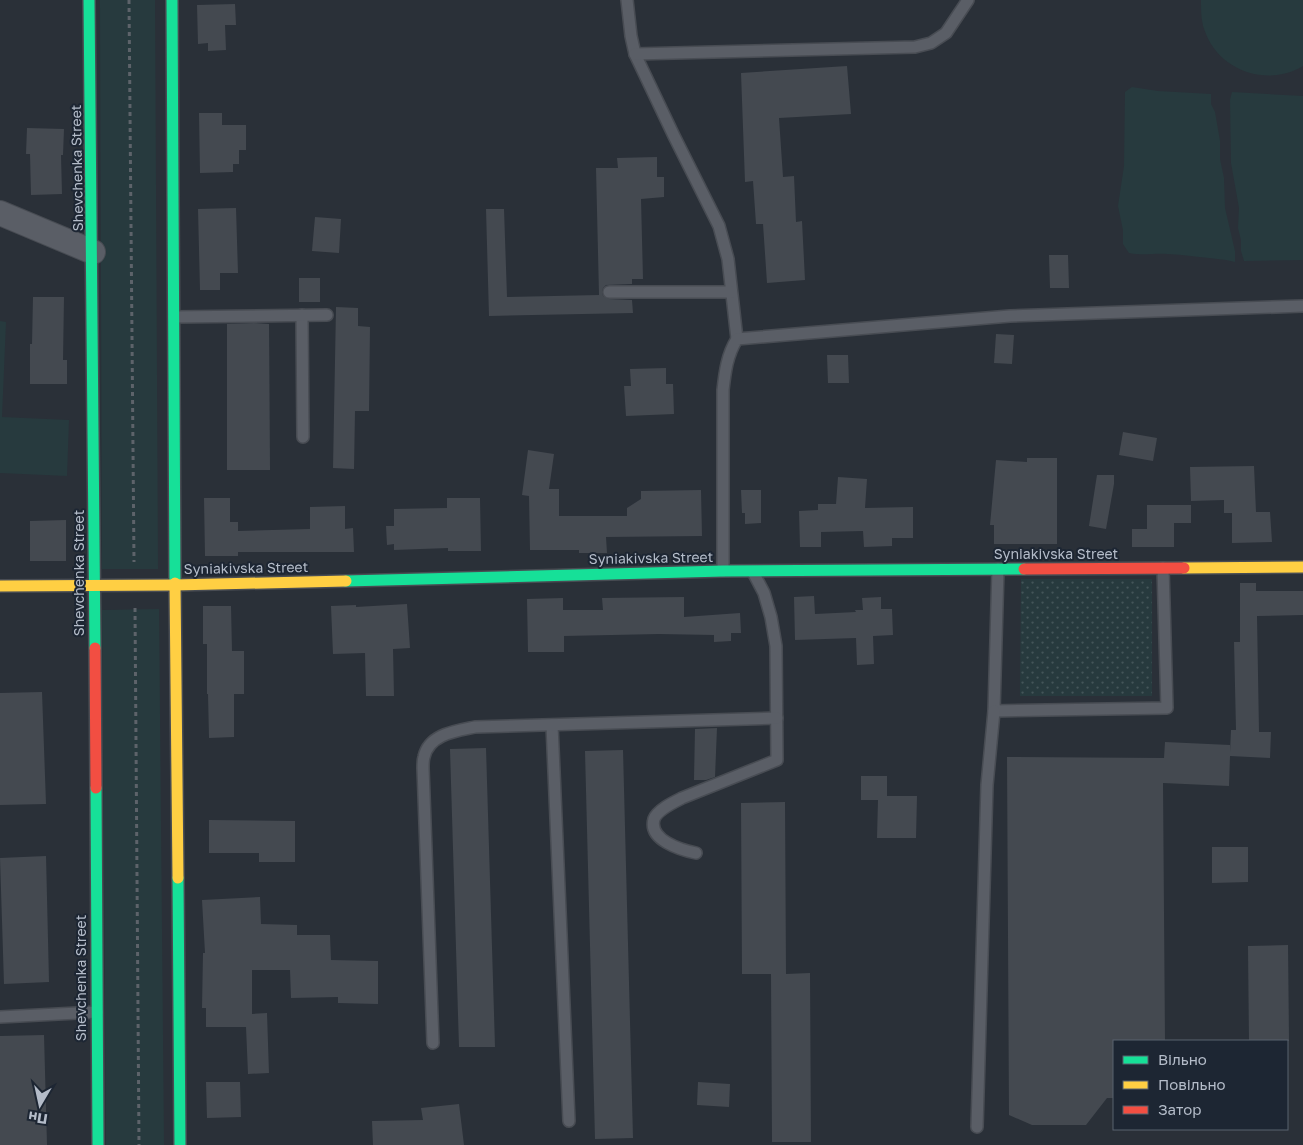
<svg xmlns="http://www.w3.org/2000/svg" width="1303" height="1145" font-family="'Golos Text',sans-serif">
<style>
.grass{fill:url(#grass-dots)}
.green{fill:#273a3e}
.building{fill:#444950}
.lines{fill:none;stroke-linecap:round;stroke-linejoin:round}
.lane-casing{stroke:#484c53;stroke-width:14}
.street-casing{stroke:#484c53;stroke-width:26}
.fast-casing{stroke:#484c53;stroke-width:14}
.slow-casing{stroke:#484c53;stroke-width:14}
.jam-casing{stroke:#484c53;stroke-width:14}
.path{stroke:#5d636a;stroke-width:3;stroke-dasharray:4 4;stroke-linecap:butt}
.lane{stroke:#5a5e66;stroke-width:11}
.street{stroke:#5a5e66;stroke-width:24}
.fast{stroke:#16e098;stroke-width:11}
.slow{stroke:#ffcf43;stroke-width:11}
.jam{stroke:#f24e42;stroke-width:11}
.labels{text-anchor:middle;stroke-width:4;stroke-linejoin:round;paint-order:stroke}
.street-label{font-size:14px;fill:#b4bcc9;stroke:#1d2633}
</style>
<defs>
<pattern id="grass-dots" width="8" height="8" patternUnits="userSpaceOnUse" patternTransform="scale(1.25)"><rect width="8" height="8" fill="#273a3e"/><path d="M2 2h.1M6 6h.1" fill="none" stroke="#445559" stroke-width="1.8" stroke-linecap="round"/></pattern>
</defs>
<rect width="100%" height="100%" fill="#2a3038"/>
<path class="grass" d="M 1021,579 L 1152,579 L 1152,696 L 1020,696 Z"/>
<g class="green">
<path d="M 100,0 L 155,0 L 158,569 L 102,569 Z"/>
<path d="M 1201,0 L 1303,0 L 1303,66 C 1269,87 1221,72 1206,34 C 1201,23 1201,12 1201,0 Z"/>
<path d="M 1132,87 L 1158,91 L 1211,94 L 1211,104 L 1215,112 L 1220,141 L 1220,159 L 1224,178 L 1225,208 L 1235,251 L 1235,262 L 1226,260 C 1207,258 1187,255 1167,254 C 1153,253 1144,256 1129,253 L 1123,244 L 1123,230 L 1118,206 L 1124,166 L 1125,92 Z"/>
<path d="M 1232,92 L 1303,96 L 1303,260 L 1244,261 L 1241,251 L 1241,240 L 1238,228 L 1239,208 L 1231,163 L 1230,100 Z"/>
<path d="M 0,321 L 6,322 L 2,417 L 69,420 L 67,476 L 0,473 Z"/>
<path d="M 159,609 L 164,1145 L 106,1145 L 102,610 Z"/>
</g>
<g class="building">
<path d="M 235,4 L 236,25 L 225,25 L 226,50 L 208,51 L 208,43 L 198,44 L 197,5 Z"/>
<path d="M 847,66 L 851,114 L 779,118 L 783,177 L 794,176 L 796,222 L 802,221 L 805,280 L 767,283 L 763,224 L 756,224 L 753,181 L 745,182 L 741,73 Z"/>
<path d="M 199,113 L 222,113 L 222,125 L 246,125 L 246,150 L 239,150 L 239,164 L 233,164 L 233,172 L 200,173 Z"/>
<path d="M 27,128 L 64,129 L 63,155 L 61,155 L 62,194 L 31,195 L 30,154 L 26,154 Z"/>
<path d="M 657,157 L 657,177 L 664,177 L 664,197 L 641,199 L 643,279 L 632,279 L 632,284 L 606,285 L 603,288 L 602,292 L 603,296 L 609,299 L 632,300 L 633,313 L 489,316 L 486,209 L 504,209 L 507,297 L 599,295 L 596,168 L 618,168 L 617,158 Z"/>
<path d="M 236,208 L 238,273 L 220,273 L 220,290 L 200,290 L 198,209 Z"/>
<path d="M 315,217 L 341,219 L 339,253 L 312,251 Z"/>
<path d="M 1049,255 L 1068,255 L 1069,288 L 1050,288 Z"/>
<rect x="299" y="278" width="21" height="24"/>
<path d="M 33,297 L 64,297 L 63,360 L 67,360 L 67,384 L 30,384 L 30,344 L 32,344 Z"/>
<path d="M 336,307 L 358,308 L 358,326 L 370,327 L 369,411 L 355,411 L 354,469 L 333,468 Z"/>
<path d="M 254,323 L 269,324 L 270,470 L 227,470 L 227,324 Z"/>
<path d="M 996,334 L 1014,335 L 1012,364 L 994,363 Z"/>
<path d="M 827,355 L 848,355 L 849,383 L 828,383 Z"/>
<path d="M 666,368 L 666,384 L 673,384 L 674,414 L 626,416 L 624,386 L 631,386 L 630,369 Z"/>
<path d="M 1123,432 L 1157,438 L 1153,461 L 1119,455 Z"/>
<path d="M 528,450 L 554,454 L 549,489 L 559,489 L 559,516 L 627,516 L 627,508 L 641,499 L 641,491 L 701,490 L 702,536 L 606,537 L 607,553 L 579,553 L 579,550 L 530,550 L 529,496 L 522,495 Z"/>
<path d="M 1027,458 L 1057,458 L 1057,544 L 994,544 L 994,525 L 990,525 L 996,460 L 1027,462 Z"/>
<path d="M 1254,466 L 1256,512 L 1270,512 L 1272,542 L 1232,543 L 1232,513 L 1224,513 L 1224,500 L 1191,501 L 1190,467 Z"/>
<path d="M 1097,475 L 1114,475 L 1114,484 L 1106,529 L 1089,526 Z"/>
<path d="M 838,477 L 867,479 L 865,508 L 913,507 L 913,538 L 892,538 L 892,546 L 864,547 L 863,531 L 821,532 L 821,547 L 800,547 L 799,511 L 818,510 L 818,504 L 836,504 Z"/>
<path d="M 741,490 L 761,490 L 761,523 L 745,524 L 745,513 L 742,513 Z"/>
<path d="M 204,498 L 230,498 L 230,522 L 238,522 L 238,531 L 310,529 L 310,507 L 345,506 L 345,529 L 353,528 L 354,552 L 238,552 L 238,556 L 205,556 Z"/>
<path d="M 447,498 L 480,498 L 481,551 L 448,551 L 448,548 L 394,550 L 394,544 L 387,545 L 386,526 L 394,526 L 394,509 L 447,508 Z"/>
<path d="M 1147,505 L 1191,505 L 1191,523 L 1174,523 L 1174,547 L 1132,547 L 1132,529 L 1147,529 Z"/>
<path d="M 66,520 L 66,561 L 30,561 L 30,521 Z"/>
<path d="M 1240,583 L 1256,583 L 1256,591 L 1303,591 L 1303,615 L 1257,616 L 1259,732 L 1271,732 L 1270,758 L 1230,756 L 1229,786 L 1163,783 L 1165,1041 L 1114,1041 L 1114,1098 L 1107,1098 L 1086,1125 L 1032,1125 L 1009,1115 L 1007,757 L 1164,758 L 1165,742 L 1230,745 L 1230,752 L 1231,730 L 1236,730 L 1234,642 L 1240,642 Z"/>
<path d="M 814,596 L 815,614 L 856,612 L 855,610 L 863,610 L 862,598 L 881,597 L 881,609 L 892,609 L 893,635 L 873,636 L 874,664 L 857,665 L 856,638 L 795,640 L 794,597 Z"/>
<path d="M 684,597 L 684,617 L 740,613 L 741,633 L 731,633 L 731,641 L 714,642 L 714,635 L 659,634 L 564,636 L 564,652 L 528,652 L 527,599 L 563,598 L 563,610 L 603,610 L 602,598 Z"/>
<path d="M 407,604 L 410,648 L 393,649 L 394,696 L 366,696 L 365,653 L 333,654 L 331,606 L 356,605 L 356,607 Z"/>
<path d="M 203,606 L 231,606 L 232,651 L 244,651 L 244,694 L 234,694 L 234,737 L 209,738 L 208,694 L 207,694 L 207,644 L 203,644 Z"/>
<path d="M 42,692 L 46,804 L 0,805 L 0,693 Z"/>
<path d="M 717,728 L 715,777 L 706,780 L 694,780 L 695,729 Z"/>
<path d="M 486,748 L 495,1047 L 459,1047 L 450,749 Z"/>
<path d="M 623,750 L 633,1138 L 595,1139 L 585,751 Z"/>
<path d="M 861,776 L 887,776 L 887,796 L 917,796 L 916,838 L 877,838 L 878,800 L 861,800 Z"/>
<path d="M 785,802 L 786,974 L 810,973 L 811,1142 L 772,1142 L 771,974 L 775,974 L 742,974 L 741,803 Z"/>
<path d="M 209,820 L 295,821 L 295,862 L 259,862 L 259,853 L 209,853 Z"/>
<path d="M 1212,847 L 1248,847 L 1248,882 L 1212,883 Z"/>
<path d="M 46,856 L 49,982 L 4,984 L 0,858 Z"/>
<path d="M 260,897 L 261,924 L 297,925 L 297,935 L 330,935 L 331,960 L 378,961 L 378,1004 L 338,1003 L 338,997 L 291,998 L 290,970 L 252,970 L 252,1014 L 267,1013 L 269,1073 L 248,1074 L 246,1027 L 206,1027 L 206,1008 L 202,1008 L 203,953 L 205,953 L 202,900 Z"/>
<path d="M 1288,945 L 1289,1041 L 1249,1041 L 1248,946 Z"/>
<path d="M 44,1035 L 47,1145 L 0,1145 L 0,1036 Z"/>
<path d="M 206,1082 L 240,1082 L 241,1117 L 207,1118 Z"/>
<path d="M 698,1082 L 730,1084 L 729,1107 L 697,1105 Z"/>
<path d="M 459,1104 L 464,1145 L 373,1145 L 372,1121 L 423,1120 L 421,1108 Z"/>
</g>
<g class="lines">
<g class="lane-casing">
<g id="lane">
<path d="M 627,0 L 631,36 L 635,54 L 674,136 L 719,226 L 728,259 L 737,339"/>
<path d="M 635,54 L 915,47 L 931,43 L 946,33 L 968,0"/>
<path d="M 609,292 L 731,292"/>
<path d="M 302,315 L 303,437"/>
<path d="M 174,317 L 327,315"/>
<path d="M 998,569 L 994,711 L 1167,708 L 1163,568"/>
<path d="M 723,571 L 723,390 C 725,372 727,355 737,339 L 1010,316 L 1303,306"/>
<path d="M 552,725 L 569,1121"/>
<path d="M 696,853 C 681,850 648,840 654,819 C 657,810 674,802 682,798 L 777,760 L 776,646 L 771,617 L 764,593 L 753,572"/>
<path d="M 0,1017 L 97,1012"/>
<path d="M 433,1043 L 423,768 C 423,765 423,760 424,757 C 429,734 456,731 475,727 L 777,718"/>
<path d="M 977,1127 L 987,785 L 994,711"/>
</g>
</g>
<g class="street-casing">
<path id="street" d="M 0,213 L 93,252"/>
</g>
<g class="fast-casing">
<g id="fast">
<path d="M 89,0 L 95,648"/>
<path d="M 172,0 L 175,583"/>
<path d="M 346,581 L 723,571 L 1024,569"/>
<path d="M 96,788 L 98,1145"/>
<path d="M 178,878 L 180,1145"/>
</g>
</g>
<g class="slow-casing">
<g id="slow">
<path d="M 1184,568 L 1303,567"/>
<path d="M 175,583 L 178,878"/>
<path d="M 0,586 L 175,585 L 346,581"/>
</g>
</g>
<g class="jam-casing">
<g id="jam">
<path d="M 1024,569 L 1184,568"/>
<path d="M 95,648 L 96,788"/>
</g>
</g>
<g class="path">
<path d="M 129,0 L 134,562"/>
<path d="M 135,608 L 139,1145"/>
</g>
<use href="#lane" class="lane"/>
<use href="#street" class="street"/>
<use href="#fast" class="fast"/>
<use href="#slow" class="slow"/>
<use href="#jam" class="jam"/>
</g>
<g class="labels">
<g class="street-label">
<text transform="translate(77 168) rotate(-91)" y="5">Shevchenka Street</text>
<text x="1056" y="559">Syniakivska Street</text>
<text transform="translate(651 558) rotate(-1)" y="5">Syniakivska Street</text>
<text transform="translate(246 568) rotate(-1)" y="5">Syniakivska Street</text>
<text transform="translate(79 573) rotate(-90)" y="5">Shevchenka Street</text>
<text transform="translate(81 978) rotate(-90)" y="5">Shevchenka Street</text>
</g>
</g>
<rect x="1113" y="1040" width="175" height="90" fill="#1d2633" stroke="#59626f"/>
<rect x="1123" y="1056" width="25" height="8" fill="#16e098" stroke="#59626f"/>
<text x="1158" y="1065" font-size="15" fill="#b4bcc9">Вільно</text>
<rect x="1123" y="1081" width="25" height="8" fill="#ffcf43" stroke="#59626f"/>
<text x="1158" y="1090" font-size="15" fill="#b4bcc9">Повільно</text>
<rect x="1123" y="1106" width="25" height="8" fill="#f24e42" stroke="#59626f"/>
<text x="1158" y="1115" font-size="15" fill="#b4bcc9">Затор</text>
<g transform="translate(40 1105) rotate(189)" stroke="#1d2633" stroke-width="4" paint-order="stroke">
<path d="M0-4L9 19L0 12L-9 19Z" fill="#b4bcc9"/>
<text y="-8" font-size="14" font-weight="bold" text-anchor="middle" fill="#b4bcc9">Пн</text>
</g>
</svg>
